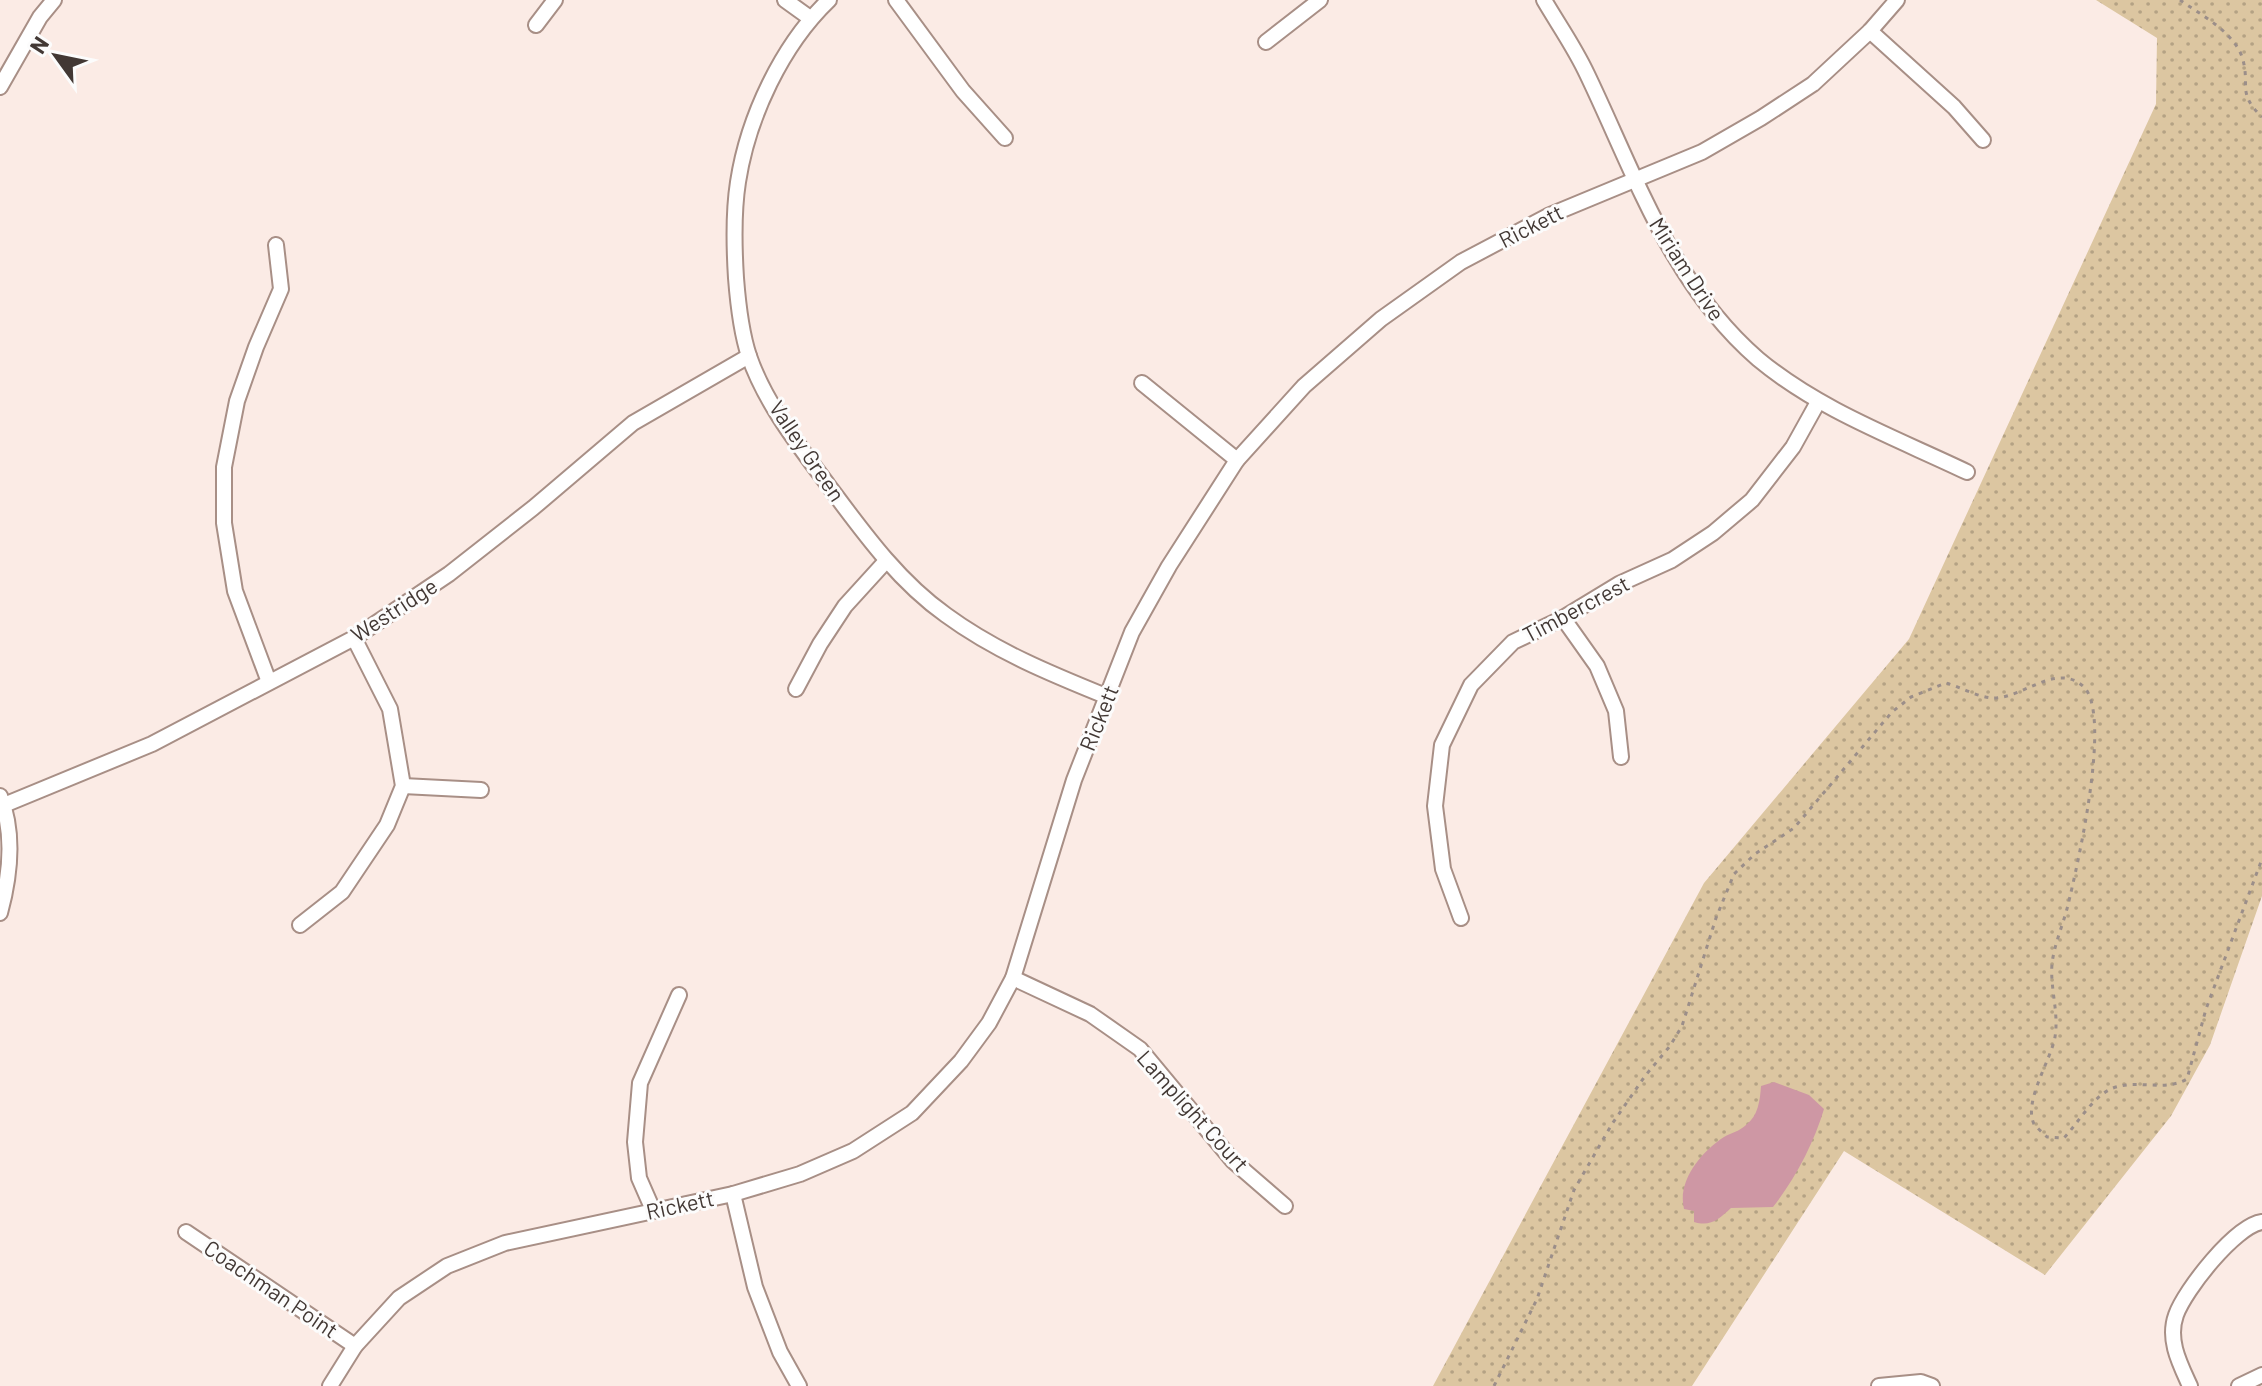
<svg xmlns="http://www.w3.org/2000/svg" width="2262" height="1386" font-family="Barlow,sans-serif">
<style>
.green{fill:url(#green-dots)}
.water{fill:#ce97a4}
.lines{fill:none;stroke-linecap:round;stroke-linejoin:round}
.street-casing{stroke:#a88f86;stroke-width:18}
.path{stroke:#9b8e89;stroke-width:3;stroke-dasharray:4 6;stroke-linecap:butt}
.street{stroke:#fff;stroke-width:14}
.labels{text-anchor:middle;stroke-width:6;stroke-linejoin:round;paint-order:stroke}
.street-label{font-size:22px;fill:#423834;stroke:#fcfcfc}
</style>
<defs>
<pattern id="green-dots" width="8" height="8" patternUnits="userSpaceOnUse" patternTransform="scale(2)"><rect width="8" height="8" fill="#dcc6a1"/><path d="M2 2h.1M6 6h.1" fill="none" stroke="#b4a284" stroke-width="1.8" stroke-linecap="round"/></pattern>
</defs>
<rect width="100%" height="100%" fill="#fbebe5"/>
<path class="green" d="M 2096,0 L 2262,0 L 2262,896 L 2210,1045 L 2171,1116 L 2045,1275 L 1844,1151 L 1692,1386 L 1433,1386 L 1704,883 L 1909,639 L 2156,104 L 2157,38 Z"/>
<path class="water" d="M 1774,1082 L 1809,1095 L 1824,1109 C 1814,1143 1795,1179 1773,1207 L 1731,1208 C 1719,1219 1711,1227 1694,1222 L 1694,1211 L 1684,1209 C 1677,1181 1701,1152 1724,1137 C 1731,1133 1740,1131 1746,1125 C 1758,1116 1760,1101 1761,1086 Z"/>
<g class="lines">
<g class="street-casing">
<g id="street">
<path d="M 785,0 L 810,18"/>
<path d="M 829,0 C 782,45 748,117 738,182 C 733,214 734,246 736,278 C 738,304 741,332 749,356 C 765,403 799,446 828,485 C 863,532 898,581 946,615 C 995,651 1051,674 1108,697"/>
<path d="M 896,0 L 963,91 L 1005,138"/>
<path d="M 1544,0 C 1558,24 1575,48 1587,74 C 1635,174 1671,284 1758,359 C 1819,410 1896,438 1967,472"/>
<path d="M 536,25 L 555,0"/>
<path d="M 1870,31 L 1954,107 L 1983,140"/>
<path d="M 1266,42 L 1320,0"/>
<path d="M 0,87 L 40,17 L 54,0"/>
<path d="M 1142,383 L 1237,460"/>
<path d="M 1563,618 L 1597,666 L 1616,711 L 1621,757"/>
<path d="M 269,682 L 235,591 L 224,523 L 224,467 L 237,401 L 256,347 L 281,289 L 276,245"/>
<path d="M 796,689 L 820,644 L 845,606 L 886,561"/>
<path d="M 403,786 L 481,790"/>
<path d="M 0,796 C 15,833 10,876 0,913"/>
<path d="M 4,805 L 152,744 L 354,638 L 449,574 L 533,508 L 633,423 L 749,356"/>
<path d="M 1461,918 L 1443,869 L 1435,806 L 1442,745 L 1471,685 L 1513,642 L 1563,618 L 1619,584 L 1672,560 L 1713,533 L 1752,500 L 1793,447 L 1818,402"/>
<path d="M 300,925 L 342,892 L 387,825 L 403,786 L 390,709 L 354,638"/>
<path d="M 1013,978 L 1090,1014 L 1140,1049 L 1233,1161 L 1285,1206"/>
<path d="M 733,1194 L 755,1287 L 780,1352 L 799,1386"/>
<path d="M 653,1210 L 639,1178 L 635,1142 L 640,1083 L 679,995"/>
<path d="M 186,1232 L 355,1346"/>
<path d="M 330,1386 L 355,1346 L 399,1298 L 447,1266 L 505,1243 L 733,1194 L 800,1174 L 853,1151 L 912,1113 L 961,1061 L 989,1023 L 1013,978 L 1074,780 L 1132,632 L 1169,566 L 1237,460 L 1304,386 L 1381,319 L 1461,262 L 1550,215 L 1702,152 L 1761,118 L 1813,84 L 1870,31 L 1897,0"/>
<path d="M 1879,1386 L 1921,1382 L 1932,1386"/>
<path d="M 2190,1386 C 2180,1364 2167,1340 2176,1315 C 2185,1290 2235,1226 2262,1222"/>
<path d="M 2239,1386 L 2262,1375"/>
</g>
</g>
<g class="path">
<path d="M 2180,0 C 2201,15 2236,33 2243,60 C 2250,87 2237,93 2262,117"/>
<path d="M 1494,1386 L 1537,1299 L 1574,1190 L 1612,1124 L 1645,1076 L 1670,1046 L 1682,1026 L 1716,918 L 1734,874 L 1755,854 L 1794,828 L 1892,712 L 1911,697 L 1946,683 C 1960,687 1978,697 1992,698 C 2023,699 2055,662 2083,686 C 2113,713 2077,867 2068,905 C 2063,925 2054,945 2052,964 C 2050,989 2059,1012 2055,1037 C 2051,1060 2023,1102 2034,1124 C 2037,1128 2043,1133 2047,1137 L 2064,1138 C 2078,1123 2093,1096 2113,1088 C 2137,1079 2165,1092 2187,1079 L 2206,1009 L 2262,859"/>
</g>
<use href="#street" class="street"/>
</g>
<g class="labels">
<g class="street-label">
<text transform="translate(1531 226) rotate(-27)" y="8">Rickett</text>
<text transform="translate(1687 269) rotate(57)" y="8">Miriam Drive</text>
<text transform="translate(807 451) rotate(56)" y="8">Valley Green</text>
<text transform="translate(1576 609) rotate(-28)" y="8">Timbercrest</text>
<text transform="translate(394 610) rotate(-33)" y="8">Westridge</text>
<text transform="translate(1099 718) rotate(-68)" y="8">Rickett</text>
<text transform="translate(1193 1111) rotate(48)" y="8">Lamplight Court</text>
<text transform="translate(680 1205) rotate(-12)" y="8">Rickett</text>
<text transform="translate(271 1289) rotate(34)" y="8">Coachman Point</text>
</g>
</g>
<g transform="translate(56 56) rotate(303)" stroke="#fcfcfc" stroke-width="6" paint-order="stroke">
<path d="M0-6L14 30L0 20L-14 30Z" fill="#423834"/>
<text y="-12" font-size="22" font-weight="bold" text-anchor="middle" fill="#423834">N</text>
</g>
</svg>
